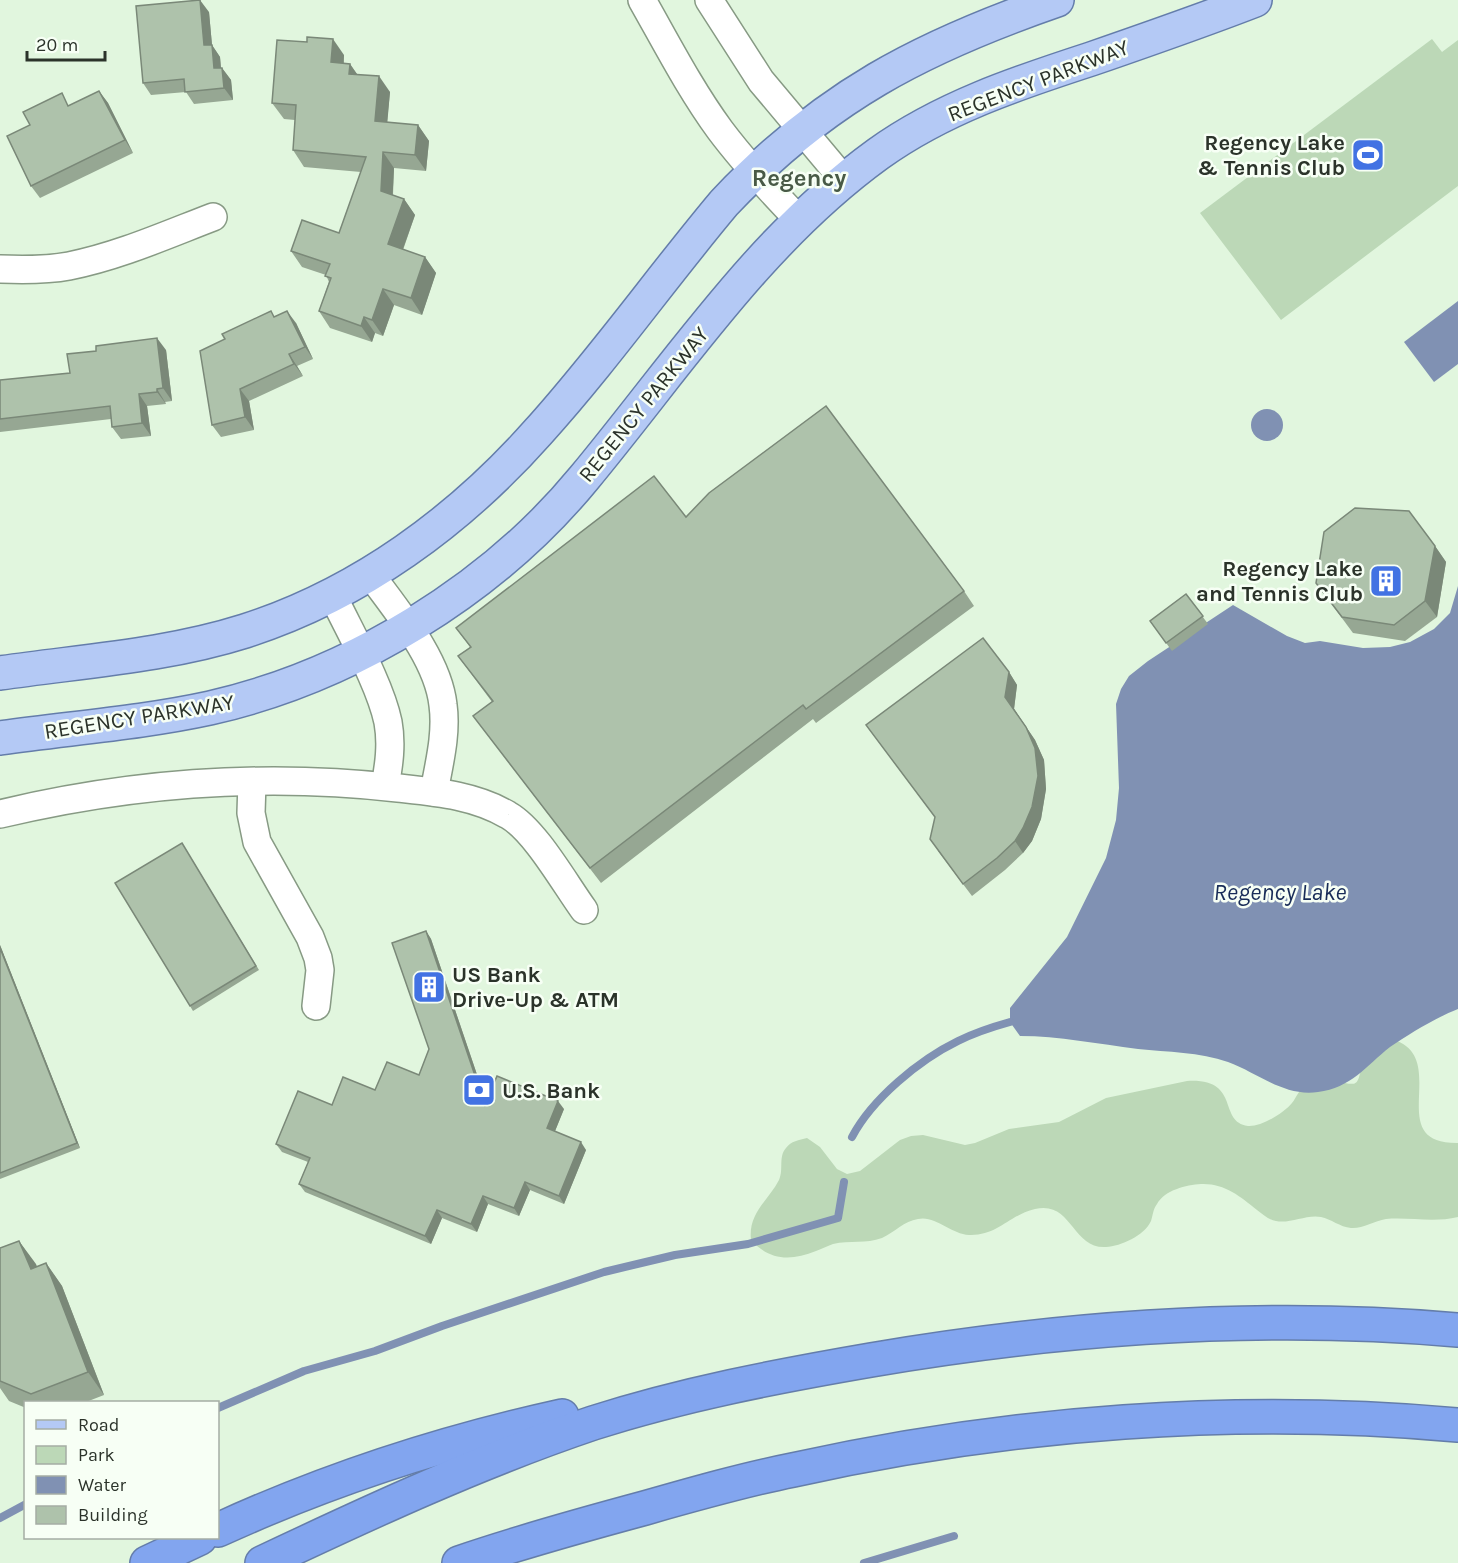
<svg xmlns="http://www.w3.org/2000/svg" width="1458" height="1563" font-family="Karla,sans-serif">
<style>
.green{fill:#bcd8b7}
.water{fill:#8091b3}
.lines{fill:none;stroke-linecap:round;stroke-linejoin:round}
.stream{stroke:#8091b3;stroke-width:8}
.minor-casing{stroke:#879a84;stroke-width:30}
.major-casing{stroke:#647daa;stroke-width:36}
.highway-casing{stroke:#647daa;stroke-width:36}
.minor{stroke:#fff;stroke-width:27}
.major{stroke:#b4c9f5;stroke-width:33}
.highway{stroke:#82a5ef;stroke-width:33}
.wall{fill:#96a793}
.shaded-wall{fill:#7a8878}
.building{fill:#aec2ab;stroke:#7a8878;stroke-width:1.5}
.labels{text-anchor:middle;stroke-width:5;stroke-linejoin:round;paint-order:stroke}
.street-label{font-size:22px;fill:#2b332a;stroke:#f7fff5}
.poi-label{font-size:22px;font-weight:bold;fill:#2b332a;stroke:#f7fff5;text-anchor:end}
.neighbourhood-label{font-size:24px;font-weight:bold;fill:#485a46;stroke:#f7fff5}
.water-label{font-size:24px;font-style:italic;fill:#182c58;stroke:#f7fff5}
</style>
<rect width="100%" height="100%" fill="#e1f6de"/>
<g class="green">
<path d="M 1432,39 L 1442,52 L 1458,40 L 1458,186 L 1281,320 L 1200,213 Z"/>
<path d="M 1397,1041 C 1449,1062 1383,1144 1458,1143 L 1458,1217 C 1434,1223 1410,1217 1386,1219 C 1374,1221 1362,1229 1351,1228 C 1340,1227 1331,1219 1321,1217 C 1307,1214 1290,1224 1276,1221 C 1269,1220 1262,1214 1257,1210 C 1240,1196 1224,1183 1201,1184 C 1186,1185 1165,1190 1157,1204 C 1153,1209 1153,1215 1151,1221 C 1144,1236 1121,1246 1106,1247 C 1072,1249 1072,1200 1035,1209 C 1009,1215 998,1236 969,1235 C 951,1234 935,1215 918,1219 C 904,1221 895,1232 882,1238 C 866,1244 850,1240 833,1244 C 827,1246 822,1249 816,1251 C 791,1261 770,1261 751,1240 C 748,1213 768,1201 779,1180 C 784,1169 778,1157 786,1148 C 791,1141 799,1140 807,1138 L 820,1147 L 837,1169 L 847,1174 L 860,1171 L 900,1140 L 911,1136 L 923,1135 L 965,1145 L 975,1143 L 1009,1129 L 1059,1122 L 1106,1098 L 1187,1081 C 1242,1078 1217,1122 1248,1126 C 1261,1127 1284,1113 1292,1103 C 1297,1097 1299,1088 1307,1086 C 1314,1083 1327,1081 1335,1082 C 1356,1083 1357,1091 1362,1064 Z"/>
</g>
<g class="water">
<path d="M 1458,301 L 1458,364 L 1434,382 L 1404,342 Z"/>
<circle cx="1267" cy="425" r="16"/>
<path d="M 1458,586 L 1458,1009 C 1437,1017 1409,1034 1390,1047 C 1366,1066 1351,1088 1318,1092 C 1284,1097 1258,1073 1228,1062 C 1200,1052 1167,1052 1138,1049 C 1098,1044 1059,1036 1020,1036 L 1010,1022 L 1010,1008 L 1067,937 L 1106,858 L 1116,820 L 1119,788 L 1116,704 L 1121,689 L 1129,676 L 1148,661 L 1233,605 L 1287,636 L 1305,643 L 1320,641 L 1363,648 L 1390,647 L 1410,642 L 1434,629 L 1450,613 Z"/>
</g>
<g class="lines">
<g class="stream">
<path d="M 852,1137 C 872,1099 919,1060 958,1041 C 974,1033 992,1027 1010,1022"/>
<path d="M 218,1408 L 304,1371 L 375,1351 L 442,1326 L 604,1272 L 675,1255 L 748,1244 L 838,1218 L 844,1182"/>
<path d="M 0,1518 L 26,1504"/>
<path d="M 864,1563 L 954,1536"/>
</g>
<g class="minor-casing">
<g id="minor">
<path d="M 642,0 C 667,44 690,89 720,130 C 744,162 771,191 799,220"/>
<path d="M 709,0 L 761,81 L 844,180"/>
<path d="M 0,269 C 23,270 47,270 69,266 C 119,256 166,235 213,217"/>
<path d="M 370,574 C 397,611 438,659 443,705 C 447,734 439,764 434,792"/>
<path d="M 333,596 C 350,632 380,684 388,722 C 392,744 389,765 385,786"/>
<path d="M 252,782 L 251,813 L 257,842 L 310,937 L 318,958 L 320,970 L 316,1006"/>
<path d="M 0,814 C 130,783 266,773 398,788 C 435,792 474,795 508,815 C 535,830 565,884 584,910"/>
</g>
</g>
<g class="major-casing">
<g id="major">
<path d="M 0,673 C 83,661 166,656 245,631 C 360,594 459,521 538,432 C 604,359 661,278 724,203 C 824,97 921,47 1057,0"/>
<path d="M 0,738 C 70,728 141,723 210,708 C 351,676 492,590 584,478 C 677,366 758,241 878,154 C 942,108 1017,83 1091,59 C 1146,40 1201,21 1255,0"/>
</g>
</g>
<g class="highway-casing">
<g id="highway">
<path d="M 218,1530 C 327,1480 444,1442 562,1416"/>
<path d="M 147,1563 L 200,1538"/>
<path d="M 262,1563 C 370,1512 480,1461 593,1423 C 684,1394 778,1376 871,1360 C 1065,1327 1262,1313 1458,1330"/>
<path d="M 459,1563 C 520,1542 582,1525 645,1508 C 694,1494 743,1480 793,1470 C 1010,1422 1237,1405 1458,1425"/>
</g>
</g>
<use href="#minor" class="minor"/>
<use href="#major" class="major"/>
<use href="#highway" class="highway"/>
</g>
<g class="wall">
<path d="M 209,12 L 212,45 L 220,57 L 221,68 L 222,68 L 231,80 L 233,100 L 194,104 L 186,92 L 151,95 L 143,83 Z"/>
<path d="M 344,55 L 344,64 L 350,64 L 357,74 L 390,92 L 387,122 L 418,125 L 429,141 L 426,171 L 394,168 L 393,195 L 404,199 L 415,215 L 403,250 L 425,257 L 436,273 L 422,315 L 394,305 L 383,336 L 375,333 L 372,342 L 330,328 L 319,311 L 329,282 L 326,275 L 302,267 L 291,251 L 339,233 L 361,172 L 304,167 L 293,150 L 295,120 L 284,119 L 272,103 Z"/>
<path d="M 99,91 L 108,103 L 133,153 L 40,198 L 31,186 L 70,105 Z"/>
<path d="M 274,317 L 296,323 L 313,359 L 297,366 L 303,376 L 249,401 L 254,430 L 221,437 L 212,425 Z"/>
<path d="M 166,350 L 172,401 L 165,402 L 166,404 L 147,406 L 151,436 L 121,439 L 112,427 L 111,419 L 0,432 L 0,380 L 70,373 Z"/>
<path d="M 686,517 L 964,591 L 974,606 L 816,723 L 813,719 L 601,883 L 473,716 L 492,702 L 458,656 L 470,647 L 456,628 Z"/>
<path d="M 1435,546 L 1446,562 L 1437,617 L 1405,641 L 1353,633 L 1316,583 Z"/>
<path d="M 1186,594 L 1208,624 L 1172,651 L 1150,621 Z"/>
<path d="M 1009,672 L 1017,685 L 1014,709 L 1035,740 L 1044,760 L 1046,789 L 1041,819 L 1032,841 L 1023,853 L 1005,870 L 972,896 L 938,851 L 935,817 L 866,725 Z"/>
<path d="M 182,843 L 259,970 L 193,1011 L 190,1006 Z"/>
<path d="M 426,931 L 431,939 L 486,1101 L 564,1109 L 555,1131 L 586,1150 L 564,1204 L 530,1190 L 519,1216 L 488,1204 L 477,1232 L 442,1218 L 431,1244 L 305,1192 L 299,1184 L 308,1162 L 282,1152 L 276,1144 L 332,1105 L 419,1075 L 429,1049 Z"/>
<path d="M 0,945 L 80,1148 L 0,1179 Z"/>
<path d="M 19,1241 L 37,1267 L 46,1263 L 62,1286 L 104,1395 L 86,1402 L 26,1402 L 26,1408 L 9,1401 L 0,1388 L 0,1248 Z"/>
</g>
<g class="shaded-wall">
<path d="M 200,0 L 209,12 L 212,45 L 220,57 L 222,81 L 214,68 L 204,45 Z"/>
<path d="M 333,39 L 344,55 L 342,79 L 331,62 Z"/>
<path d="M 350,64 L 361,80 L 349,74 Z"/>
<path d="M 222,68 L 231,80 L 233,100 L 224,88 Z"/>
<path d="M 379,76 L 390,92 L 386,137 L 375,121 Z"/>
<path d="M 99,91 L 108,103 L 133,153 L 125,140 Z"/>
<path d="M 418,125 L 429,141 L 426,171 L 415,155 Z"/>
<path d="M 383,152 L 394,168 L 392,207 L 381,191 Z"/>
<path d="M 404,199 L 415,215 L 399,260 L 388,244 Z"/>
<path d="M 425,257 L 436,273 L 422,315 L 411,298 Z"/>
<path d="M 383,289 L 394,305 L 383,336 L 372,320 Z"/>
<path d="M 287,311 L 296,323 L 313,359 L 305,347 Z"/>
<path d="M 364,317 L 375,333 L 372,342 L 361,326 Z"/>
<path d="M 157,338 L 166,350 L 172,401 L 163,388 Z"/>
<path d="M 289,354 L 297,366 L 303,376 L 294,364 Z"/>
<path d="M 157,389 L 165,402 L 166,404 L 157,392 Z"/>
<path d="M 240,389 L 249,401 L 254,430 L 245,417 Z"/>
<path d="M 139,394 L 147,406 L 151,436 L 142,423 Z"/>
<path d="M 1435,546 L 1446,562 L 1437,617 L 1425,601 Z"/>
<path d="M 1009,672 L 1017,685 L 1014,709 L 1035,740 L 1044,760 L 1046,789 L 1041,819 L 1032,841 L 1023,853 L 1015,841 L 1005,697 Z"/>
<path d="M 426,931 L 431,939 L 490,1113 L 485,1105 Z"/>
<path d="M 0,945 L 80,1148 L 77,1143 L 0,948 Z"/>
<path d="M 558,1101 L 564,1109 L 553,1136 L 547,1128 Z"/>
<path d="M 581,1142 L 586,1150 L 564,1204 L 559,1196 Z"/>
<path d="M 525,1182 L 530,1190 L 519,1216 L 514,1208 Z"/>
<path d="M 483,1196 L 488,1204 L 477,1232 L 471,1224 Z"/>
<path d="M 437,1210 L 442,1218 L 431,1244 L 425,1236 Z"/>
<path d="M 19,1241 L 36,1264 L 47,1292 L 31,1269 Z"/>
<path d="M 46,1263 L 62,1286 L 104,1395 L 88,1372 Z"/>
</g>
<g class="building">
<path d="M 200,0 L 204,45 L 212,45 L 214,68 L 222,68 L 224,88 L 185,92 L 184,79 L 143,83 L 136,6 Z"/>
<path d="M 307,37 L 333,39 L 331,62 L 350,64 L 349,74 L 379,76 L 375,121 L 418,125 L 415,155 L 383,152 L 381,191 L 404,199 L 388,244 L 425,257 L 411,298 L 383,289 L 372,320 L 364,317 L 361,326 L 319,311 L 331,278 L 325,276 L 330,264 L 291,251 L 302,220 L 339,233 L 366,157 L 293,150 L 296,105 L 272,103 L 277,40 L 307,42 Z"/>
<path d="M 99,91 L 125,140 L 31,186 L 7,136 L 30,125 L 23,112 L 62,93 L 68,106 Z"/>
<path d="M 271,311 L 274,317 L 287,311 L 305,347 L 289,354 L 294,364 L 240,389 L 245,417 L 212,425 L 200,351 L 225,339 L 222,334 Z"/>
<path d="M 157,338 L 163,388 L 157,389 L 157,392 L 139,394 L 142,423 L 112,427 L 110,406 L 0,419 L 0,380 L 70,373 L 67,354 L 96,351 L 96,346 Z"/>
<path d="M 826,406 L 964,591 L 806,709 L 803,705 L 590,868 L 473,716 L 493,701 L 458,656 L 471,647 L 456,628 L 654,476 L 686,517 L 709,493 Z"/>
<path d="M 1355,508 L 1409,511 L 1435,546 L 1425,601 L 1394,625 L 1342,617 L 1316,583 L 1324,532 Z"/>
<path d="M 1186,594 L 1203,616 L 1166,643 L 1150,621 Z"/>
<path d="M 983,638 L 1009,672 L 1005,697 L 1026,727 L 1035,748 L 1038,776 L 1032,807 L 1023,828 L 1015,841 L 997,858 L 963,884 L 930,839 L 935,817 L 866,725 Z"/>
<path d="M 182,843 L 256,966 L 190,1006 L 115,883 Z"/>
<path d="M 426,931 L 485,1105 L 497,1076 L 558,1101 L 547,1128 L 581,1142 L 559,1196 L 525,1182 L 514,1208 L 483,1196 L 471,1224 L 437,1210 L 425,1236 L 299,1184 L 310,1158 L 276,1144 L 298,1091 L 332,1105 L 343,1077 L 375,1090 L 387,1062 L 419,1075 L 429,1049 L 392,943 Z"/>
<path d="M 0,948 L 77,1143 L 0,1173 Z"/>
<path d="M 19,1241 L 31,1269 L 46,1263 L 88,1372 L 31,1394 L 0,1381 L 0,1248 Z"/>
</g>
<defs>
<g id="stadium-square" transform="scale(1.725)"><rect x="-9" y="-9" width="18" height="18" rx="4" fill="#4272e3" stroke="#f7fff5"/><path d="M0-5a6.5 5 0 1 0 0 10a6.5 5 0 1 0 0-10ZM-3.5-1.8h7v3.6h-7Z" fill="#fff"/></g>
<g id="building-square" transform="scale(1.725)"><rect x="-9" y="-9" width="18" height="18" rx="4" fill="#4272e3" stroke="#f7fff5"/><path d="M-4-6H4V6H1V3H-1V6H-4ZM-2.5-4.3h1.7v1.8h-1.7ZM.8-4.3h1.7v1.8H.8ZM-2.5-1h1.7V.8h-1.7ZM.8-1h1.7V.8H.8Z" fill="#fff"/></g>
<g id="bank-square" transform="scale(1.725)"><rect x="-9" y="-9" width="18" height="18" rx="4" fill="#4272e3" stroke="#f7fff5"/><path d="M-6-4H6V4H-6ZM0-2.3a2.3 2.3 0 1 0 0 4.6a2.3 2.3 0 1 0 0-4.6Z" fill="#fff"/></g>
</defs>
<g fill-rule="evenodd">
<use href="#stadium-square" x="1368" y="155"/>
<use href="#building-square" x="1386" y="581"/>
<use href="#building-square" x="429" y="987"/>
<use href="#bank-square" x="479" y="1090"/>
</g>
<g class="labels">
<g class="street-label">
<text transform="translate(1038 80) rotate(-21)" y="8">REGENCY PARKWAY</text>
<text transform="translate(643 404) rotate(-51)" y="8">REGENCY PARKWAY</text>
<text transform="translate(139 716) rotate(-9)" y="8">REGENCY PARKWAY</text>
</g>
<g class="poi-label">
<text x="1345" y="150">Regency Lake<tspan x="1345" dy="25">&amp; Tennis Club</tspan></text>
<text x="1363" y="576">Regency Lake<tspan x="1363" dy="25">and Tennis Club</tspan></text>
<text x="452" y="982" text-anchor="start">US Bank<tspan x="452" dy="25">Drive-Up &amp; ATM</tspan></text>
<text x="502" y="1098" text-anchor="start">U.S. Bank</text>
</g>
<g class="neighbourhood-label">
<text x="799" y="186">Regency</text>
</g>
<g class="water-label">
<text x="1280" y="900">Regency Lake</text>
</g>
</g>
<rect x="24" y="1401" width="195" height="138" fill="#f7fff5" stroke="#a5ada4" stroke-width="1.5"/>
<rect x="36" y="1420" width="30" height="9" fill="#b4c9f5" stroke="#a5ada4" stroke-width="1.5"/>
<text x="78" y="1431" font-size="18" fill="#2b332a">Road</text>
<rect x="36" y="1446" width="30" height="18" fill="#bcd8b7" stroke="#a5ada4" stroke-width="1.5"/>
<text x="78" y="1461" font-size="18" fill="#2b332a">Park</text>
<rect x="36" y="1476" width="30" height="18" fill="#8091b3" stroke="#a5ada4" stroke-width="1.5"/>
<text x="78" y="1491" font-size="18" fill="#2b332a">Water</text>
<rect x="36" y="1506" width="30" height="18" fill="#aec2ab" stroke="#a5ada4" stroke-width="1.5"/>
<text x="78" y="1521" font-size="18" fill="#2b332a">Building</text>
<path d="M27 51v9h78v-9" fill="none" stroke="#2b332a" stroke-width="3"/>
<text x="36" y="51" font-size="18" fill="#2b332a" stroke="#f7fff5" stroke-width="4.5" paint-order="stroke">20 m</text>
</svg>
